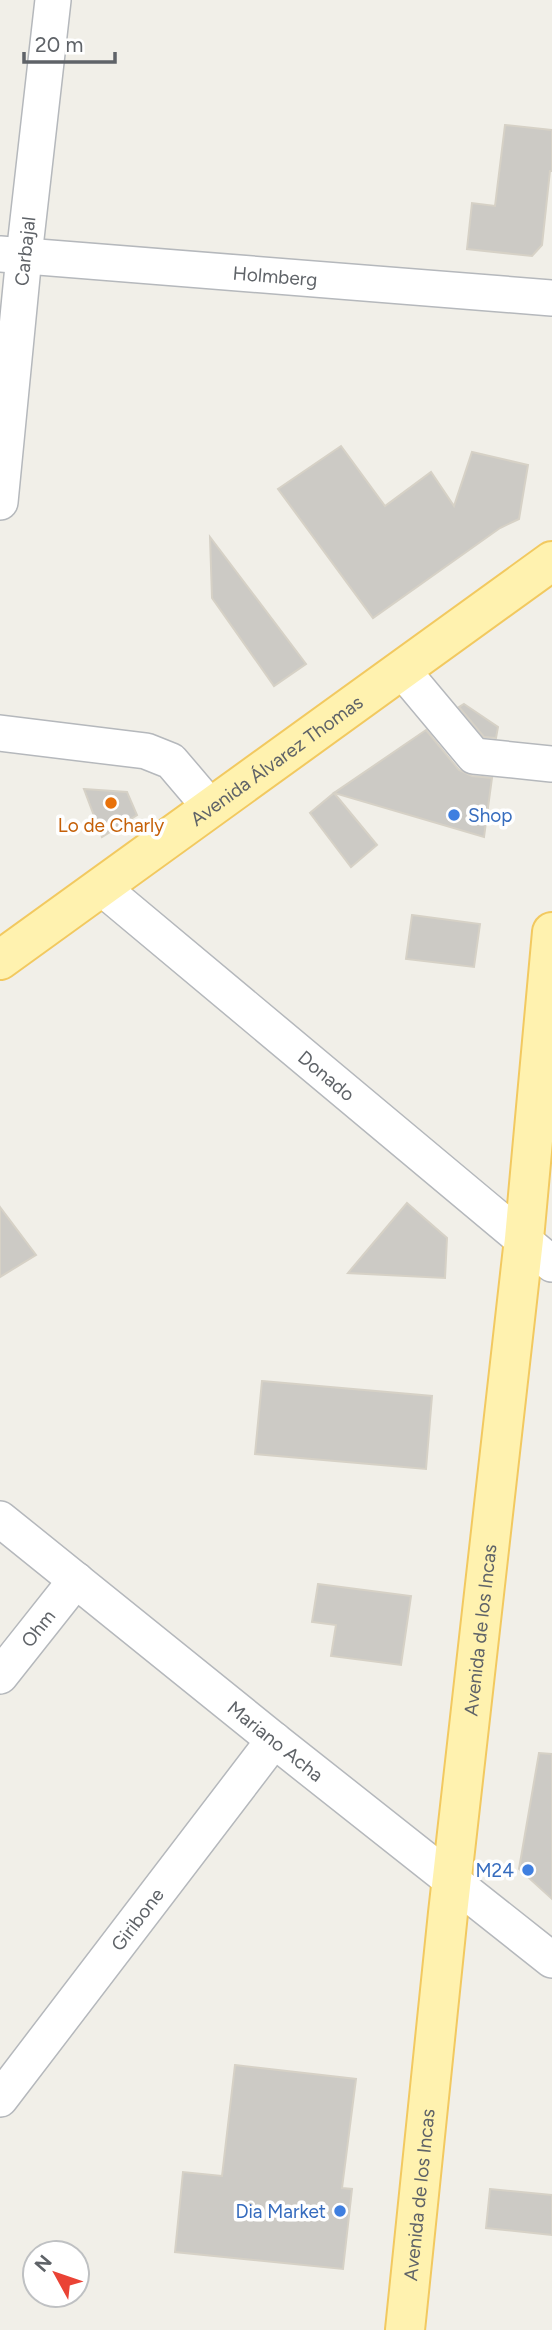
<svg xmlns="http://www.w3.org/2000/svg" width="552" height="2330" font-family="Figtree,sans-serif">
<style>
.building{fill:#cccac5;stroke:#d6d1c6;stroke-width:2}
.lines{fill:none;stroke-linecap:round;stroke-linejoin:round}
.minor-casing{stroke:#b5b8bc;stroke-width:38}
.major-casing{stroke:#f2c960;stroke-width:42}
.minor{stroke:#fff;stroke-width:35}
.major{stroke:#fff2af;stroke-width:38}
.food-dot{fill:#e8710a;stroke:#fff;stroke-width:2.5}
.shop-dot{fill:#3f7fe0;stroke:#fff;stroke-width:2.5}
.labels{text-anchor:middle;stroke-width:7;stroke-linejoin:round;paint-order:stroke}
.street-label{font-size:19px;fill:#5f6368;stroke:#fff}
.shop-label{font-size:19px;fill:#366cbe;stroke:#fff;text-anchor:end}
.food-label{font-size:19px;fill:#c56008;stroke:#fff}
</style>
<rect width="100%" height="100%" fill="#f1efe8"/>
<g class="building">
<path d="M 505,125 L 552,130 L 552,171 L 550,171 L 542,245 L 532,256 L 467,249 L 472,203 L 495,206 Z"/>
<path d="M 341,446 L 385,506 L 431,472 L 454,506 L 472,452 L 528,465 L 519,519 L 500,528 L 373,618 L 278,489 Z"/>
<path d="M 210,537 L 306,664 L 274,686 L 212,598 Z"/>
<path d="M 464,704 L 498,727 L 496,738 L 484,737 L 459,707 Z"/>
<path d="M 426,730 L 459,770 L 472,776 L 492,778 L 484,837 L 334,793 Z"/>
<path d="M 84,789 L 127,792 L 137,815 L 102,837 Z"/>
<path d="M 334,793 L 377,845 L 351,867 L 310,813 Z"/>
<path d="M 412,915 L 480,924 L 474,967 L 406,959 Z"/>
<path d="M 407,1203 L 447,1238 L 445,1278 L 348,1273 Z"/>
<path d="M 0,1207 L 36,1255 L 0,1277 Z"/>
<path d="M 262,1381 L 432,1396 L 426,1469 L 255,1454 Z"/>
<path d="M 318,1584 L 411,1596 L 401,1665 L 331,1656 L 336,1625 L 312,1622 Z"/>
<path d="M 539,1753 L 552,1754 L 552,1899 L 519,1869 Z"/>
<path d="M 235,2065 L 356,2079 L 342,2188 L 352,2189 L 343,2269 L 175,2252 L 183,2172 L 222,2176 Z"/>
<path d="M 490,2189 L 552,2195 L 552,2235 L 486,2228 Z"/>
</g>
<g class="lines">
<g class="minor-casing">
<g id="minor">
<path id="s1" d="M 0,254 L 552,298"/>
<path id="s2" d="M 0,502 L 24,256 L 53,0"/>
<path d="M 402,670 L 474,756 L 552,764"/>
<path d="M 0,733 L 146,751 L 171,761 L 211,808"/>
<path id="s3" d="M 101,887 L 552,1264"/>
<path id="s4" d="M 0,1519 L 274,1740 L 552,1960"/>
<path id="s5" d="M 0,1676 L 76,1580"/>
<path id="s6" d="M 0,2099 L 274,1740"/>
</g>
</g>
<g class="major-casing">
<g id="major">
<path id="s7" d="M 0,960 L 552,561"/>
<path id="s8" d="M 405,2330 L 448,1913 L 524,1239 L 552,932"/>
</g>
</g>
<use href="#minor" class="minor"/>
<use href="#major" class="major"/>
</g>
<circle class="food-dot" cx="111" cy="803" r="7"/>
<g class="shop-dot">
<circle cx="454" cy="815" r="7"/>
<circle cx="528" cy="1870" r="7"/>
<circle cx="340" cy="2211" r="7"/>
</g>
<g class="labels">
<g class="street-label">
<text dy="7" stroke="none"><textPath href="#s2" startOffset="252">Carbajal</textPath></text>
<text dy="7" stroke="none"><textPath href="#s1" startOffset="276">Holmberg</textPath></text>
<text dy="7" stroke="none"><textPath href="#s7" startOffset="341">Avenida Álvarez Thomas</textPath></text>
<text dy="7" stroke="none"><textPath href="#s3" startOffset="294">Donado</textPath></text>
<text dy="7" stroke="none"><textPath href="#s5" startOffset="61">Ohm</textPath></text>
<text dy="7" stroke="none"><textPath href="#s8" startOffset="704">Avenida de los Incas</textPath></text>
<text dy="7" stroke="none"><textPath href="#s4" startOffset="354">Mariano Acha</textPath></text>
<text dy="7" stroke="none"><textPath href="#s6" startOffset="226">Giribone</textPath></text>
<text dy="7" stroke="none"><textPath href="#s8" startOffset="136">Avenida de los Incas</textPath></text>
</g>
<g class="shop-label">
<text x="468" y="822" text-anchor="start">Shop</text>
<text x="514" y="1877">M24</text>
<text x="326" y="2218">Dia Market</text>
</g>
<g class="food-label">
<text x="111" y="832">Lo de Charly</text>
</g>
</g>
<g transform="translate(56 2274) rotate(310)"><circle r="33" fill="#ffffff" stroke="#bfc1c3" stroke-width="2"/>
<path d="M0-5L12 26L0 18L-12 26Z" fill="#ea4335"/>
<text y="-10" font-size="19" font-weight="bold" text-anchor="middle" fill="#5f6368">N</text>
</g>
<path d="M24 52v10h91v-10" fill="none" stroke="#5f6368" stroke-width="3.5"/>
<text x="35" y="52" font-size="21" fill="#5f6368" stroke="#ffffff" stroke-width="5" paint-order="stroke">20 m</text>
</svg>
